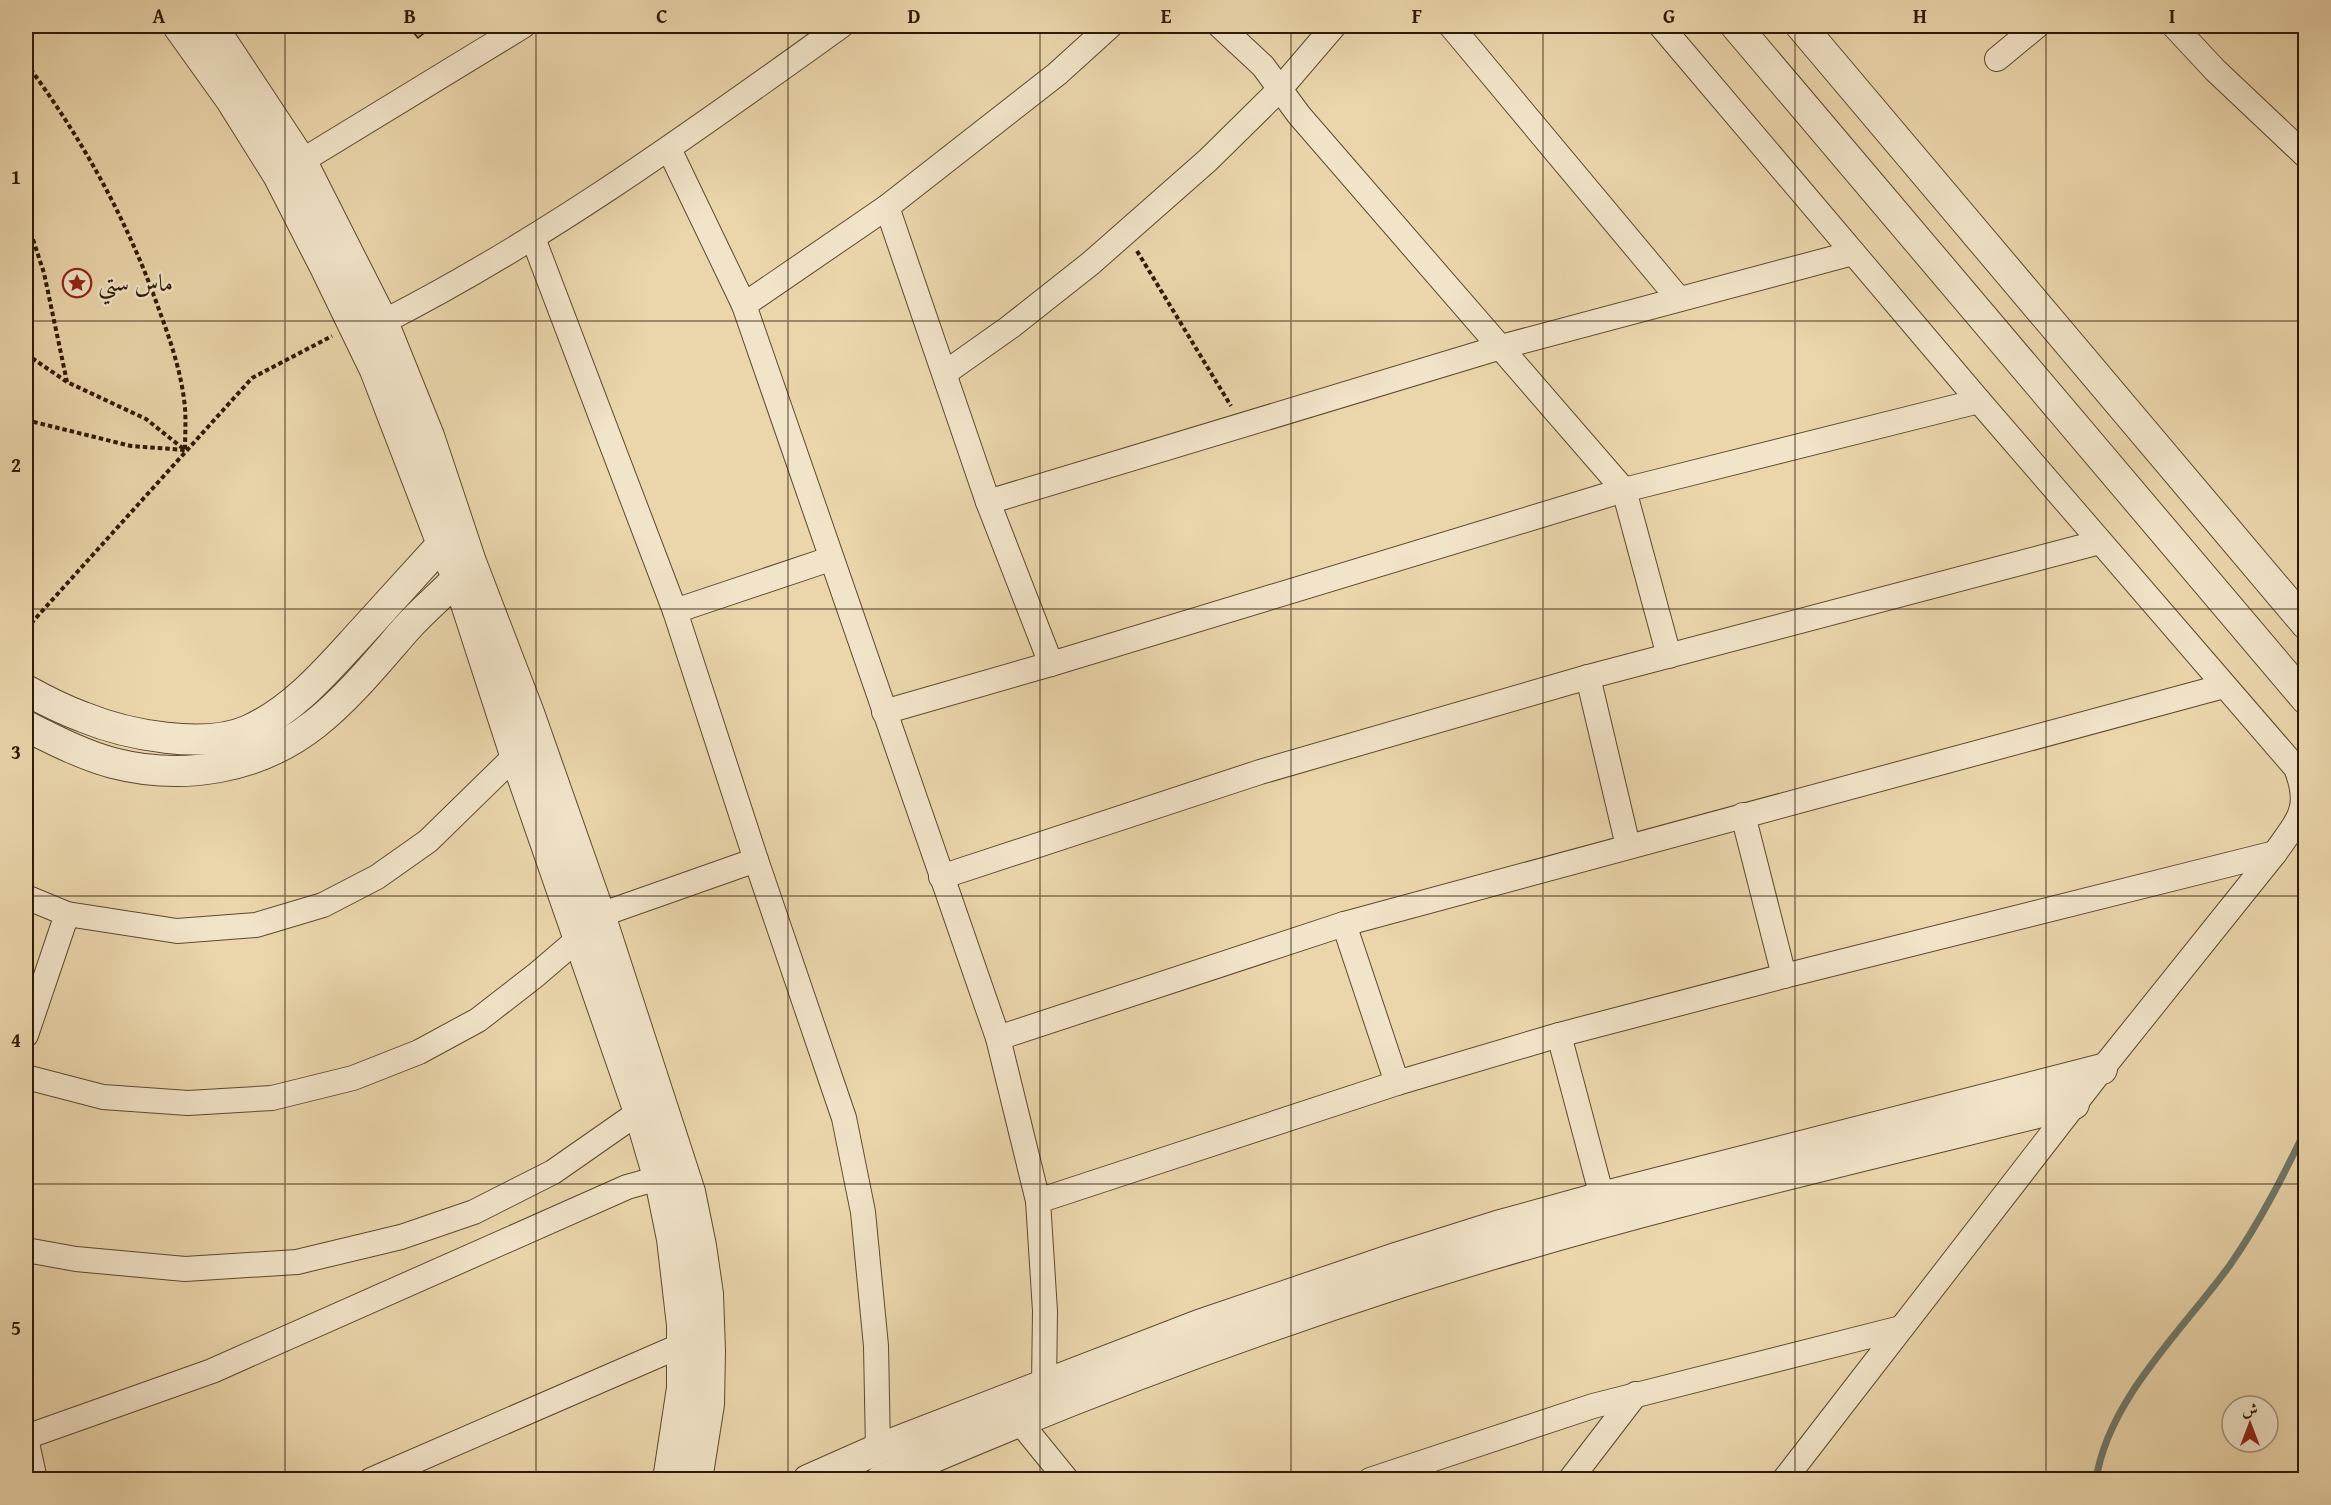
<svg xmlns="http://www.w3.org/2000/svg" width="2331" height="1505" font-family="'Gentium Book Plus',Amiri,serif">
<style>
.lines{fill:none;stroke-linecap:round;stroke-linejoin:round}
.stream{stroke:#6e796b;stroke-width:7}
.building{fill:#daa47a;stroke:#2d1a03;stroke-width:1.5}
.minor-casing{stroke:#5c492d;stroke-width:26}
.tertiary-casing{stroke:#5c492d;stroke-width:32}
.path{stroke:#2d1a03;stroke-width:4;stroke-dasharray:4.5 3;stroke-linecap:butt}
.minor{stroke:#f2e4c9;stroke-width:24}
.tertiary{stroke:#f2e4c9;stroke-width:30}
.grid{fill:none;stroke:#2d1a03;stroke-width:1.5;stroke-opacity:0.55}
.labels{text-anchor:middle;stroke-width:5;stroke-linejoin:round;paint-order:stroke}
.poi-label{font-size:24px;fill:#2d1a03;stroke:#f2e4c9;text-anchor:start}
.neatline{fill:none;stroke:#2d1a03;stroke-width:2}
.grid-label{font-size:20px;text-anchor:middle;font-weight:bold;fill:#2d1a03}
</style>
<rect width="100%" height="100%" fill="#ebd6ac"/>
<filter id="stains"><feTurbulence type="fractalNoise" baseFrequency=".00333" numOctaves="4"/><feColorMatrix values="0 0 0 0 .2 0 0 0 0 .09 0 0 0 0 .02 0 0 0 .5 -.17"/></filter>
<radialGradient id="worn" r=".72"><stop offset=".6" stop-color="#630" stop-opacity="0"/><stop offset="1" stop-color="#630" stop-opacity=".3"/></radialGradient>
<g class="lines">
<path class="stream" d="M 2096,1480 C 2108,1399 2183,1330 2230,1265 C 2260,1222 2283,1176 2306,1129"/>
</g>
<path class="building" d="M 408,26 L 433,26 L 418,38 Z"/>
<g class="lines">
<g class="minor-casing">
<g id="minor">
<path d="M 1220,26 L 1263,66 L 1299,115 L 1624,490 L 1669,656"/>
<path d="M 1451,26 L 1679,299"/>
<path d="M 1661,26 L 1979,401 L 2296,768 C 2312,809 2298,820 2275,853 L 2102,1069 L 1784,1480"/>
<path d="M 2174,26 L 2215,70 L 2306,156"/>
<path d="M 1997,59 L 2037,26"/>
<path d="M 669,149 L 744,305 L 998,1038 L 1038,1201 L 1045,1311 L 1044,1385"/>
<path d="M 287,170 L 523,26"/>
<path d="M 887,207 L 988,502 L 1051,664"/>
<path d="M 533,238 L 675,611 L 756,860 L 844,1118 L 863,1212 L 876,1346 L 878,1449"/>
<path d="M 744,305 L 887,207 L 1057,74 L 1110,26"/>
<path d="M 383,322 C 546,239 693,132 841,26"/>
<path d="M 945,373 L 1010,327 L 1091,263 L 1208,160 L 1280,89 L 1334,26"/>
<path d="M 988,502 L 1501,347 L 1853,253"/>
<path d="M 675,611 L 830,559"/>
<path d="M 1588,677 L 1628,846"/>
<path d="M 884,712 L 1051,664 L 1624,490 L 1979,401"/>
<path d="M 1743,815 L 1784,976"/>
<path d="M 941,877 L 1260,772 L 1588,677 L 2100,542"/>
<path d="M 26,897 L 67,914 L 177,931 L 256,925 L 323,905 L 377,877 L 428,841 L 515,756"/>
<path d="M 600,915 L 756,860"/>
<path d="M 1344,924 L 1397,1083"/>
<path d="M 26,1035 L 67,914"/>
<path d="M 1559,1035 L 1602,1197"/>
<path d="M 998,1038 L 1344,924 L 2224,686"/>
<path d="M 26,1077 L 103,1097 L 188,1103 L 272,1098 L 353,1078 L 419,1052 L 478,1020 L 536,975 L 578,939"/>
<path d="M 1038,1201 L 1397,1083 L 1559,1035 L 1784,976 L 2275,853"/>
<path d="M 26,1250 L 76,1259 L 185,1269 L 297,1262 L 401,1237 L 474,1212 L 553,1172 L 639,1112"/>
<path d="M 1019,1421 L 1067,1480"/>
<path d="M 26,1437 L 212,1371 L 627,1187 L 659,1178"/>
<path d="M 26,1438 L 35,1480"/>
<path d="M 371,1480 L 682,1345"/>
<path d="M 1370,1480 L 1593,1406 L 1901,1328"/>
<path d="M 1570,1480 L 1636,1394"/>
</g>
</g>
<g class="tertiary-casing">
<g id="tertiary">
<path d="M 178,26 L 231,100 L 278,175 L 325,267 L 375,370 L 442,544 L 458,579 L 519,767 L 639,1112 L 662,1190 L 672,1239 L 682,1325 L 682,1388 L 668,1480"/>
<path d="M 212,26 L 302,162 L 383,322 L 429,436 L 471,562 L 529,713 L 600,915 L 690,1192 L 701,1246 L 708,1294 L 710,1351 L 709,1404 L 697,1480"/>
<path d="M 1736,26 L 2306,699"/>
<path d="M 1801,26 L 2306,624"/>
<path d="M 26,690 C 44,700 64,710 83,717 C 127,735 205,750 249,730 C 295,709 329,668 362,632 C 389,602 416,573 442,544 L 456,534"/>
<path d="M 26,726 C 54,740 83,755 113,763 C 183,781 258,769 315,724 C 349,697 378,661 406,629 C 426,606 451,588 470,564"/>
<path d="M 808,1480 L 878,1449 L 1199,1325 L 1396,1258 L 1497,1226 L 1602,1197 L 2102,1069"/>
<path d="M 881,1480 C 1050,1406 1223,1340 1399,1283 C 1621,1212 1848,1160 2074,1104"/>
</g>
</g>
<g class="path">
<path d="M 26,63 C 81,137 127,219 158,307 C 170,339 182,374 185,408 C 186,422 185,436 185,449"/>
<path d="M 26,218 L 44,273 L 67,382"/>
<path d="M 1137,251 L 1231,406"/>
<path d="M 26,354 L 67,382 L 146,419 L 185,450"/>
<path d="M 26,420 L 131,446 L 185,450"/>
<path d="M 26,629 L 252,378 L 332,336"/>
</g>
<use href="#minor" class="minor"/>
<use href="#tertiary" class="tertiary"/>
</g>
<path class="grid" d="M 285,26 L 285,1480M 536,26 L 536,1480M 788,26 L 788,1480M 1040,26 L 1040,1480M 1291,26 L 1291,1480M 1543,26 L 1543,1480M 1795,26 L 1795,1480M 2046,26 L 2046,1480M 26,321 L 2306,321M 26,609 L 2306,609M 26,896 L 2306,896M 26,1184 L 2306,1184"/>
<defs>
<g id="sight-ring" transform="scale(1.5)"><circle r="9.5" fill="#f2e4c9" stroke="#8f2418" stroke-width="1.5"/><path d="M0-6L1.8-2.2L6-1.7L2.9 1.2L3.7 5.4L0 3.3L-3.7 5.4L-2.9 1.2L-6-1.7L-1.8-2.2Z" fill="#8f2418"/></g>
</defs>
<g fill-rule="evenodd">
<use href="#sight-ring" x="77" y="283"/>
</g>
<g class="labels">
<g class="poi-label">
<text x="98" y="291">ماس ستي</text>
</g>
</g>
<rect width="2331" height="1505" fill="none" stroke="#ebd6ac" stroke-width="66"/>
<g transform="translate(2250 1424)"><circle r="28" fill="#f2e4c9" stroke="#a3937a" stroke-width="1.5"/>
<path d="M0-4.5L10 22L0 15L-10 22Z" fill="#8f2418"/>
<text y="-9" font-size="16" font-weight="bold" text-anchor="middle" fill="#2d1a03">ش</text>
</g>
<rect x="33" y="33" width="2265" height="1439" class="neatline"/>
<g class="grid-label">
<text x="159" y="23">A</text>
<text x="410" y="23">B</text>
<text x="662" y="23">C</text>
<text x="914" y="23">D</text>
<text x="1166" y="23">E</text>
<text x="1417" y="23">F</text>
<text x="1669" y="23">G</text>
<text x="1920" y="23">H</text>
<text x="2172" y="23">I</text>
<text x="16" y="184">1</text>
<text x="16" y="472">2</text>
<text x="16" y="759">3</text>
<text x="16" y="1047">4</text>
<text x="16" y="1335">5</text>
</g>
<rect width="100%" height="100%" filter="url(#stains)"/>
<rect width="100%" height="100%" fill="url(#worn)"/>
</svg>
